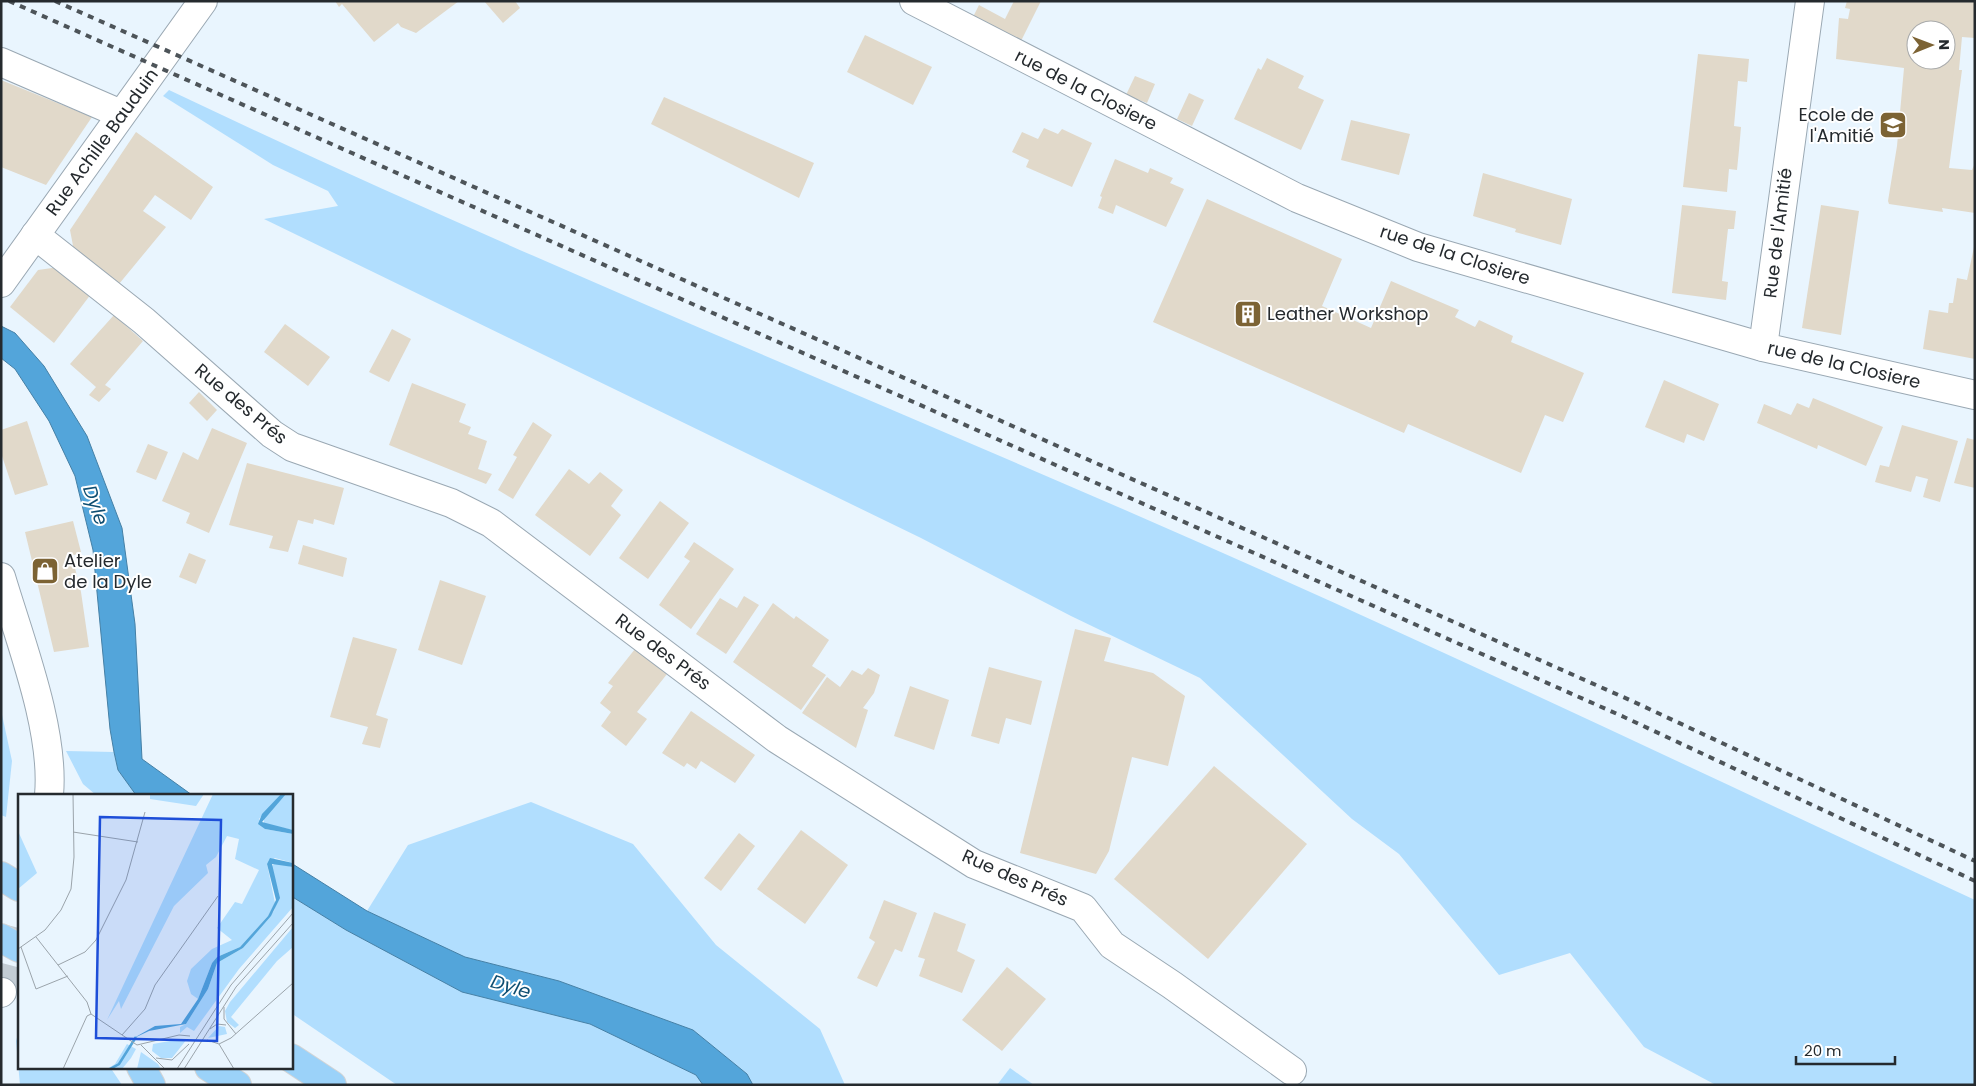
<svg xmlns="http://www.w3.org/2000/svg" width="1976" height="1086" font-family="Poppins,sans-serif">
<style>
.green{fill:#b1defe}
.water{fill:#53a5da;stroke:#4580a6}
.building{fill:#e1d9ca;fill-rule:evenodd}
.lines{fill:none;stroke-linecap:round;stroke-linejoin:round}
.minor-tunnel{stroke:#c2ccd4;stroke-width:28;stroke-dasharray:28 14;stroke-linecap:butt}
.minor-casing{stroke:#9aa8b3;stroke-width:30}
.highway-casing{stroke:#d3d4d5;stroke-width:30}
.minor{stroke:#fff;stroke-width:28}
.highway{stroke:#9bd2f9;stroke-width:28}
.rail{stroke:#4d5459;stroke-width:4;stroke-dasharray:6 6;stroke-linecap:butt}
.labels{text-anchor:middle;stroke-width:4;stroke-linejoin:round;paint-order:stroke}
.street-label{font-size:18px;fill:#252a2e;stroke:#fff}
.poi-label{font-size:18px;fill:#252a2e;stroke:#fff;text-anchor:start}
.water-label{font-size:19px;font-style:italic;fill:#0e4e72;stroke:#fff}
.inset-river{fill:none;stroke:#53a5da;stroke-width:2.5}
.inset-road{fill:none;stroke:#9ba4ab;stroke-width:1}
.view{fill:#1d4ed8;fill-opacity:0.15;stroke:#1d4ed8;stroke-width:2.5}
.inset-edge{fill:none;stroke:#252a2e;stroke-width:2.5}
</style>
<rect width="100%" height="100%" fill="#e9f5fe"/>
<g class="green">
<path d="M 169,90 C 483,240 805,371 1125,510 C 1411,634 1692,769 1975,900 L 1975,1085 L 1716,1085 L 1644,1047 L 1570,953 L 1499,975 L 1399,854 L 1352,819 L 1200,678 L 1071,616 L 921,538 L 264,219 L 338,206 L 328,191 L 273,165 L 163,96 Z"/>
<path d="M 1,710 L 12,761 L 6,817 L 1,815 Z"/>
<path d="M 66,751 L 114,752 L 118,770 L 136,795 L 96,795 L 83,784 Z"/>
<path d="M 531,802 L 633,844 L 716,945 L 820,1029 L 845,1085 L 753,1085 L 747,1074 L 693,1030 L 559,981 L 465,957 L 367,911 L 408,845 Z"/>
<path d="M 291,896 L 346,930 L 462,992 L 590,1024 L 696,1075 L 703,1085 L 397,1085 L 291,1013 Z"/>
<path d="M 19,1030 L 19,1067 L 110,1067 L 122,1085 L 20,1085 L 16,1041 Z"/>
<path d="M 1010,1068 L 1034,1085 L 997,1085 Z"/>
</g>
<g class="water">
<path d="M 1,326 L 15,333 L 44,366 L 87,436 L 122,528 L 135,624 L 142,759 L 192,795 L 136,795 L 118,770 L 114,752 L 110,729 L 93,550 L 75,476 L 49,421 L 15,369 L 1,358 Z"/>
<path d="M 291,863 L 367,911 L 465,957 L 559,981 L 693,1030 L 747,1074 L 753,1085 L 703,1085 L 696,1075 L 590,1024 L 462,992 L 346,930 L 291,896 Z"/>
</g>
<g class="building">
<path d="M 335,1 L 459,1 L 416,33 L 401,27 L 398,23 L 374,42 L 342,4 L 339,7 Z"/>
<path d="M 484,1 L 515,1 L 520,8 L 503,23 Z"/>
<path d="M 1014,1 L 1041,1 L 1019,45 L 971,21 L 979,5 L 1005,19 Z"/>
<path d="M 1847,1 L 1975,1 L 1975,38 L 1962,37 L 1959,70 L 1962,70 L 1949,168 L 1972,170 L 1975,163 L 1975,213 L 1942,208 L 1943,212 L 1889,204 L 1888,201 L 1897,146 L 1904,68 L 1836,59 L 1839,18 L 1848,19 L 1850,9 L 1845,8 ZM 1916,30 L 1946,30 L 1946,60 L 1916,60 Z"/>
<path d="M 865,35 L 932,67 L 913,105 L 847,72 Z"/>
<path d="M 1698,54 L 1749,59 L 1747,82 L 1738,81 L 1734,126 L 1741,127 L 1739,150 L 1737,170 L 1729,169 L 1727,192 L 1683,187 Z"/>
<path d="M 1267,58 L 1304,76 L 1298,88 L 1324,100 L 1301,150 L 1234,119 L 1258,68 L 1261,70 Z"/>
<path d="M 1135,76 L 1155,84 L 1147,103 L 1126,95 Z"/>
<path d="M 1,80 L 92,117 L 46,185 L 1,167 Z"/>
<path d="M 1189,93 L 1204,100 L 1192,126 L 1177,119 Z"/>
<path d="M 664,97 L 814,163 L 799,198 L 651,124 Z"/>
<path d="M 1351,120 L 1410,134 L 1399,175 L 1341,160 Z"/>
<path d="M 1044,128 L 1058,134 L 1062,129 L 1092,143 L 1072,187 L 1026,167 L 1029,160 L 1012,152 L 1022,132 L 1038,139 Z"/>
<path d="M 136,132 L 213,187 L 191,220 L 155,195 L 143,211 L 166,227 L 119,284 L 74,251 L 70,230 Z"/>
<path d="M 1115,159 L 1148,173 L 1150,168 L 1173,178 L 1170,183 L 1184,189 L 1166,227 L 1116,205 L 1113,214 L 1098,208 L 1102,197 L 1100,196 Z"/>
<path d="M 1483,173 L 1572,199 L 1561,245 L 1515,232 L 1516,229 L 1473,216 Z"/>
<path d="M 1207,199 L 1342,259 L 1322,306 L 1371,328 L 1391,281 L 1459,310 L 1455,317 L 1475,327 L 1479,320 L 1513,336 L 1511,342 L 1584,373 L 1563,422 L 1545,415 L 1521,473 L 1408,424 L 1404,433 L 1153,322 Z"/>
<path d="M 1682,205 L 1736,211 L 1734,229 L 1728,229 L 1722,281 L 1728,282 L 1726,300 L 1672,293 Z"/>
<path d="M 1821,205 L 1859,211 L 1841,335 L 1802,328 Z"/>
<path d="M 1974,247 L 1975,359 L 1923,349 L 1929,310 L 1948,313 L 1949,303 L 1953,303 L 1957,278 L 1967,280 Z"/>
<path d="M 59,267 L 91,294 L 54,343 L 10,307 L 38,270 Z"/>
<path d="M 114,315 L 143,341 L 105,385 L 111,389 L 99,402 L 89,395 L 96,387 L 70,364 Z"/>
<path d="M 285,324 L 330,357 L 308,386 L 264,352 Z"/>
<path d="M 392,329 L 411,339 L 389,382 L 369,372 Z"/>
<path d="M 1664,380 L 1719,404 L 1704,441 L 1687,434 L 1684,443 L 1645,427 Z"/>
<path d="M 412,383 L 466,404 L 459,422 L 471,427 L 468,434 L 487,441 L 478,469 L 492,474 L 486,484 L 389,445 Z"/>
<path d="M 199,392 L 217,410 L 207,421 L 189,403 Z"/>
<path d="M 1813,398 L 1883,427 L 1866,466 L 1818,445 L 1817,449 L 1757,423 L 1764,404 L 1791,415 L 1797,403 L 1809,408 Z"/>
<path d="M 27,421 L 48,485 L 15,495 L 1,453 L 1,430 Z"/>
<path d="M 533,422 L 552,435 L 513,499 L 498,490 L 517,457 L 513,455 Z"/>
<path d="M 1902,425 L 1958,441 L 1940,502 L 1923,497 L 1928,479 L 1916,476 L 1911,492 L 1875,482 L 1880,465 L 1889,467 Z"/>
<path d="M 212,428 L 247,443 L 209,533 L 186,523 L 190,513 L 162,501 L 183,452 L 198,460 Z"/>
<path d="M 1967,438 L 1975,440 L 1975,488 L 1954,483 Z"/>
<path d="M 148,444 L 168,452 L 156,480 L 136,472 Z"/>
<path d="M 247,463 L 344,488 L 334,525 L 314,519 L 313,524 L 298,520 L 288,552 L 269,548 L 273,536 L 229,525 Z"/>
<path d="M 569,469 L 589,484 L 600,472 L 623,490 L 611,506 L 621,515 L 590,556 L 535,515 Z"/>
<path d="M 660,501 L 689,523 L 648,579 L 619,558 Z"/>
<path d="M 73,521 L 81,552 L 72,556 L 81,592 L 89,647 L 54,652 L 25,532 Z"/>
<path d="M 694,542 L 734,569 L 691,629 L 659,605 L 690,561 L 684,557 Z"/>
<path d="M 303,545 L 347,558 L 343,577 L 298,564 Z"/>
<path d="M 189,553 L 206,560 L 196,584 L 179,577 Z"/>
<path d="M 440,580 L 486,596 L 462,665 L 418,650 Z"/>
<path d="M 744,596 L 759,605 L 726,654 L 696,634 L 720,598 L 737,608 Z"/>
<path d="M 773,603 L 794,619 L 796,616 L 829,640 L 812,666 L 826,675 L 801,710 L 733,662 Z"/>
<path d="M 1075,629 L 1111,638 L 1104,661 L 1153,673 L 1185,696 L 1168,766 L 1132,757 L 1109,851 L 1096,874 L 1020,853 Z"/>
<path d="M 353,637 L 397,649 L 376,715 L 388,719 L 380,748 L 362,744 L 368,727 L 330,717 Z"/>
<path d="M 635,649 L 667,674 L 637,712 L 647,719 L 626,746 L 601,726 L 611,712 L 600,703 L 613,686 L 608,683 Z"/>
<path d="M 989,667 L 1042,681 L 1031,725 L 1006,718 L 999,744 L 971,736 Z"/>
<path d="M 868,668 L 880,675 L 874,693 L 863,708 L 868,710 L 856,748 L 802,713 L 827,677 L 840,687 L 852,670 L 862,675 Z"/>
<path d="M 910,686 L 949,700 L 934,750 L 894,736 Z"/>
<path d="M 691,711 L 755,755 L 735,783 L 701,761 L 696,769 L 687,763 L 684,767 L 662,753 Z"/>
<path d="M 1214,766 L 1307,844 L 1208,959 L 1114,879 Z"/>
<path d="M 801,830 L 848,865 L 805,924 L 757,889 Z"/>
<path d="M 739,833 L 755,846 L 721,891 L 704,878 Z"/>
<path d="M 884,900 L 917,913 L 902,952 L 895,949 L 877,987 L 857,978 L 875,942 L 869,938 Z"/>
<path d="M 934,912 L 966,924 L 957,951 L 975,960 L 962,993 L 919,976 L 925,959 L 918,957 Z"/>
<path d="M 1007,967 L 1046,999 L 1002,1051 L 962,1020 Z"/>
</g>
<g class="lines">
<path class="minor-tunnel" d="M 2,992 L 19,928"/>
<g class="minor-casing">
<g id="minor">
<path d="M 914,1 L 1297,198 L 1418,247 L 1763,347 L 1975,395"/>
<path d="M 1,62 L 121,114"/>
<path d="M 35,235 L 144,321 L 272,434 L 292,447 L 451,503 L 491,523 L 777,739 L 974,864 L 1083,908 L 1112,945 L 1172,985 L 1292,1071"/>
<path d="M 1,283 L 203,1"/>
<path d="M 1763,347 L 1810,1"/>
<path d="M 1,577 C 20,641 55,730 49,795"/>
<path d="M 1,993 L 2,992"/>
</g>
</g>
<g class="highway-casing">
<g id="highway">
<path d="M 1,876 L 19,887"/>
<path d="M 1,938 L 19,948"/>
<path d="M 291,1058 L 332,1085"/>
<path d="M 141,1067 L 151,1085"/>
<path d="M 209,1067 L 237,1085"/>
</g>
</g>
<use href="#minor" class="minor"/>
<use href="#highway" class="highway"/>
<g class="rail">
<path d="M 9,1 L 1624,717 L 1975,881"/>
<path d="M 55,1 L 1632,701 L 1975,861"/>
</g>
</g>
<defs>
<g id="school-square" transform="scale(1.4375)"><rect x="-9" y="-9" width="18" height="18" rx="4" fill="#7c6334" stroke="#fff"/><path d="M0-5L7-2L0 1L-7-2ZM-4 1L0 2.5L4 1V4Q0 6-4 4Z" fill="#fff"/></g>
<g id="building-square" transform="scale(1.4375)"><rect x="-9" y="-9" width="18" height="18" rx="4" fill="#7c6334" stroke="#fff"/><path d="M-4-6H4V6H1V3H-1V6H-4ZM-2.5-4.3h1.7v1.8h-1.7ZM.8-4.3h1.7v1.8H.8ZM-2.5-1h1.7V.8h-1.7ZM.8-1h1.7V.8H.8Z" fill="#fff"/></g>
<g id="shop-square" transform="scale(1.4375)"><rect x="-9" y="-9" width="18" height="18" rx="4" fill="#7c6334" stroke="#fff"/><path d="M-5-2.5h2.3a2.7 3.5 0 0 1 5.4 0H5L5.5 6h-11ZM-1.5-2.5h3a1.5 2.3 0 0 0-3 0Z" fill="#fff"/></g>
</defs>
<g fill-rule="evenodd">
<use href="#school-square" x="1893" y="125"/>
<use href="#building-square" x="1248" y="314"/>
<use href="#shop-square" x="45" y="571"/>
</g>
<g class="labels">
<g class="street-label">
<text transform="translate(1086 90) rotate(27)" y="6">rue de la Closiere</text>
<text transform="translate(102 142) rotate(-54)" y="6">Rue Achille Bauduin</text>
<text transform="translate(1778 233) rotate(-83)" y="6">Rue de l'Amitié</text>
<text transform="translate(1455 255) rotate(18)" y="6">rue de la Closiere</text>
<text transform="translate(1844 365) rotate(13)" y="6">rue de la Closiere</text>
<text transform="translate(241 404) rotate(40)" y="6">Rue des Prés</text>
<text transform="translate(663 652) rotate(37)" y="6">Rue des Prés</text>
<text transform="translate(1015 878) rotate(24)" y="6">Rue des Prés</text>
</g>
<g class="poi-label">
<text x="1874" y="121" text-anchor="end">Ecole de<tspan x="1874" dy="21">l'Amitié</tspan></text>
<text x="1267" y="320">Leather Workshop</text>
<text x="64" y="567">Atelier<tspan x="64" dy="21">de la Dyle</tspan></text>
</g>
<g class="water-label">
<text transform="translate(96 505) rotate(71)" y="7">Dyle</text>
<text transform="translate(511 986) rotate(17)" y="7">Dyle</text>
</g>
</g>
<g transform="translate(18 794)">
<rect width="275" height="275" fill="#e9f5fe"/>
<path d="M 123,0 L 186,0 L 178,12 L 132,5 L 132,1 ZM 195,0 L 263,0 L 241,25 L 247,35 L 275,40 L 275,69 L 257,64 L 249,70 L 257,109 L 250,122 L 222,153 L 199,163 L 194,169 L 180,205 L 173,200 L 169,187 L 173,175 L 194,155 L 214,146 L 199,134 L 217,108 L 224,110 L 241,76 L 217,65 L 221,45 L 209,42 L 198,63 L 188,71 L 190,79 L 156,112 L 103,215 L 101,207 L 89,226 ZM 268,0 L 275,0 L 275,36 L 246,30 L 246,23 ZM 0,37 L 19,79 L 0,95 ZM 257,69 L 275,73 L 275,113 L 221,175 L 176,237 L 169,233 L 162,239 L 162,233 L 168,230 L 190,195 L 199,169 L 225,154 L 256,117 L 261,100 L 253,73 ZM 275,133 L 275,153 L 259,167 L 213,223 L 221,231 L 217,234 L 209,228 L 207,217 L 212,208 ZM 201,232 L 207,233 L 209,240 L 190,244 ZM 163,245 L 169,245 L 154,264 L 143,264 L 134,257 L 135,250 ZM 109,250 L 118,255 L 113,264 L 104,275 L 89,275 L 97,270 ZM 123,258 L 140,270 L 143,275 L 119,275 Z" fill="#b1defe"/>
<path d="M 263,0 L 268,0 L 244,28 L 275,36 L 275,40 L 247,35 L 240,30 L 244,20 ZM 252,64 L 275,69 L 275,73 L 254,70 L 262,104 L 253,122 L 225,154 L 199,169 L 190,195 L 168,230 L 131,237 L 114,245 L 137,232 L 163,230 L 180,205 L 194,169 L 199,163 L 222,153 L 250,122 L 258,106 L 249,70 Z" fill="#53a5da"/>
<path class="inset-river" d="M 92,275 L 101,270 L 118,243"/>
<path class="inset-road" d="M 55,38 L 120,48M 18,143 L 69,208 L 73,220M 3,153 L 18,195 L 50,182M 0,155 L 27,136 L 43,116 L 53,95 L 56,63 L 55,0M 40,171 L 67,158 L 78,146 L 108,86 L 127,18M 206,213 L 206,225 L 218,240M 73,220 L 119,251 L 161,241 L 172,242M 192,235 L 199,230 L 208,231M 104,241 L 127,215 L 137,191 L 200,102M 189,246 L 201,250 L 213,244 L 275,189M 201,250 L 216,275M 123,251 L 147,275M 138,264 L 154,266 L 171,250M 45,275 L 69,222 L 73,220M 159,275 L 213,191 L 275,119M 166,275 L 218,193 L 275,129"/>
<path class="view" d="M 82,23 L 203,26 L 199,247 L 78,244 Z"/>
<rect width="275" height="275" class="inset-edge"/>
</g>
<rect width="1976" height="1086" fill="none" stroke="#252a2e" stroke-width="5"/>
<g transform="translate(1931 45) rotate(89)"><circle r="24" fill="#ffffff" stroke="#a8aaab"/>
<path d="M0-4L9 19L0 12L-9 19Z" fill="#7c6334"/>
<text y="-8" font-size="14" font-weight="bold" text-anchor="middle" fill="#252a2e">N</text>
</g>
<path d="M1796 1056v8h99v-8" fill="none" stroke="#252a2e" stroke-width="2.5"/>
<text x="1804" y="1056" font-size="15" fill="#252a2e" stroke="#ffffff" stroke-width="4" paint-order="stroke">20 m</text>
</svg>
